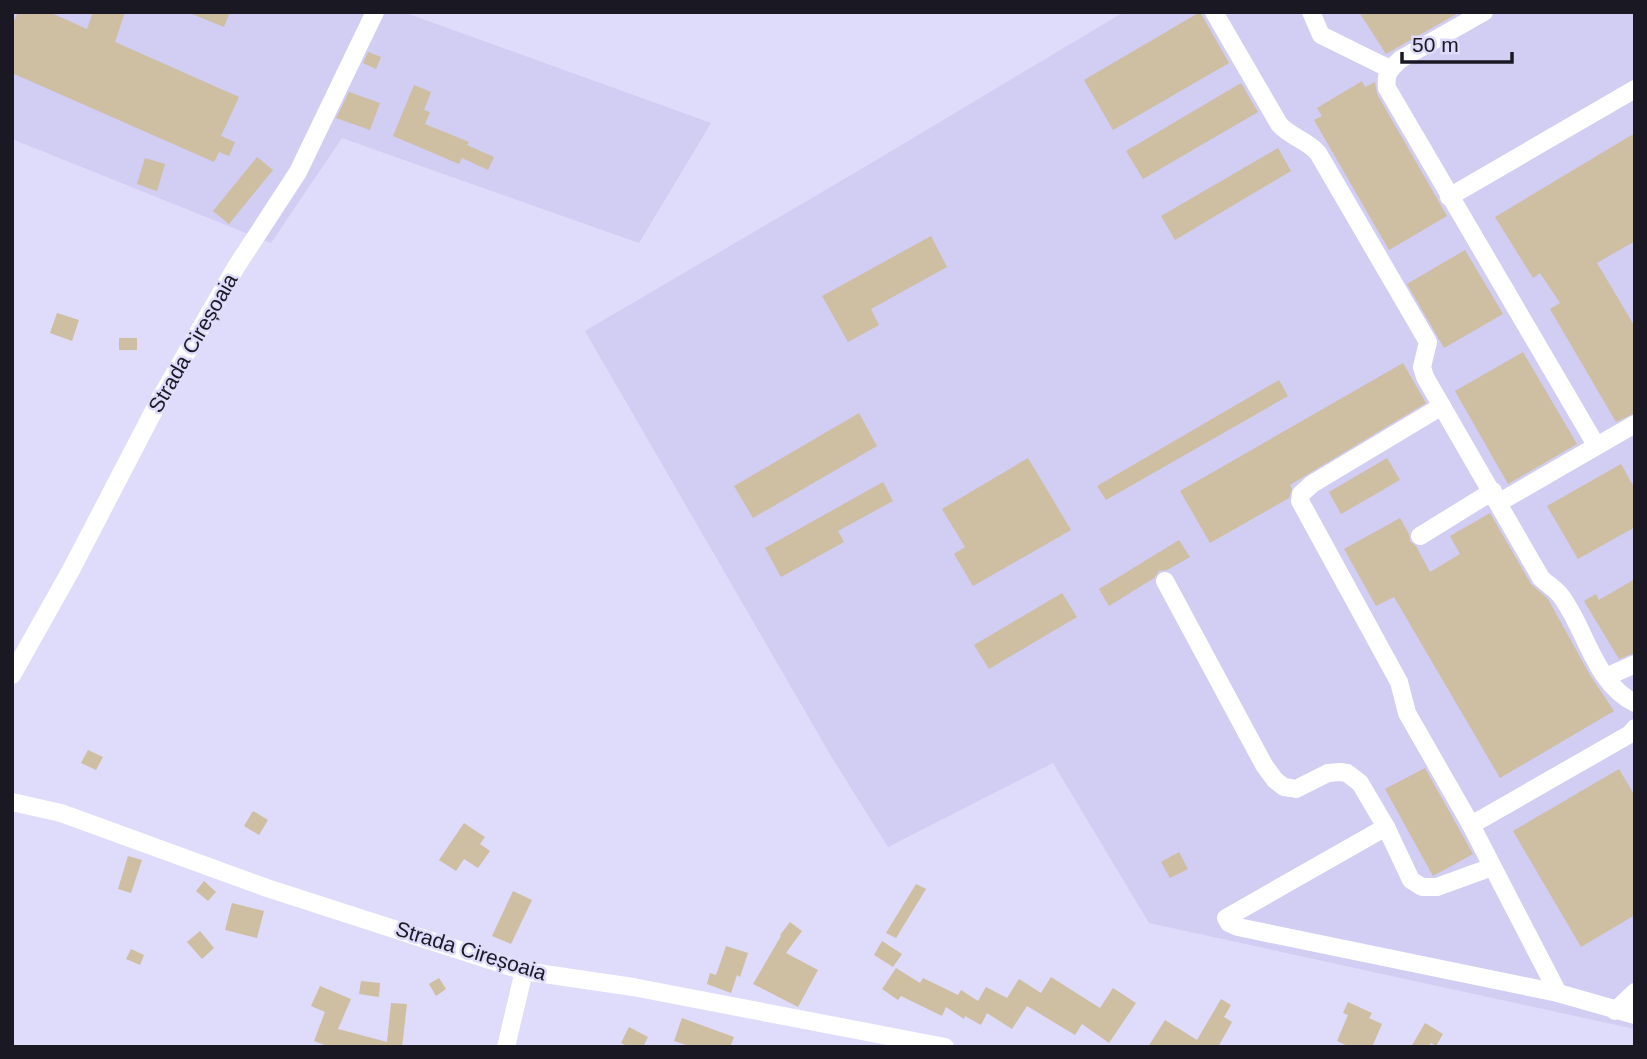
<svg xmlns="http://www.w3.org/2000/svg" width="1647" height="1059" font-family="Arial,sans-serif">
<style>
.built{fill:#d1cdf3}
.building{fill:#cebea2}
.lines{fill:none;stroke-linecap:round;stroke-linejoin:round}
.minor{stroke:#fff;stroke-width:18}
.labels{text-anchor:middle;stroke-width:5;stroke-linejoin:round;paint-order:stroke}
.street-label{font-size:21px;fill:#1a1823;stroke:#dfdbfb}
</style>
<rect width="100%" height="100%" fill="#dfdbfb"/>
<g class="built">
<path d="M 12,12 L 403,12 L 711,123 L 639,243 L 342,138 L 271,243 L 12,139 Z"/>
<path d="M 1124,12 L 1635,12 L 1635,1029 L 1149,923 L 1053,763 L 888,847 L 831,756 L 585,331 L 863,168 Z"/>
</g>
<g class="building">
<path d="M 18,12 L 49,12 L 87,29 L 93,12 L 125,12 L 115,42 L 239,97 L 221,136 L 235,142 L 229,156 L 219,152 L 214,162 L 12,73 L 12,25 Z"/>
<path d="M 187,12 L 230,12 L 224,27 Z"/>
<path d="M 1200,12 L 1229,63 L 1113,130 L 1084,80 Z"/>
<path d="M 1359,12 L 1460,12 L 1386,54 Z"/>
<path d="M 368,52 L 381,57 L 376,69 L 363,63 Z"/>
<path d="M 1362,81 L 1365,87 L 1375,82 L 1377,94 L 1447,216 L 1389,250 L 1314,120 L 1322,116 L 1317,108 Z"/>
<path d="M 1241,83 L 1258,112 L 1143,179 L 1126,151 Z"/>
<path d="M 414,85 L 431,92 L 424,110 L 430,112 L 425,124 L 469,142 L 467,145 L 494,157 L 488,170 L 462,158 L 459,164 L 393,136 Z"/>
<path d="M 349,92 L 380,103 L 370,130 L 336,118 Z"/>
<path d="M 1635,133 L 1635,241 L 1597,263 L 1635,327 L 1635,413 L 1616,422 L 1550,309 L 1560,303 L 1540,273 L 1533,278 L 1495,217 Z"/>
<path d="M 1278,148 L 1291,171 L 1175,240 L 1161,216 Z"/>
<path d="M 257,157 L 273,170 L 229,224 L 213,211 Z"/>
<path d="M 145,158 L 165,164 L 157,191 L 137,184 Z"/>
<path d="M 931,236 L 947,267 L 871,309 L 879,325 L 848,342 L 822,296 Z"/>
<path d="M 1465,250 L 1503,314 L 1444,348 L 1407,284 Z"/>
<path d="M 57,313 L 79,320 L 72,341 L 50,333 Z"/>
<rect x="119" y="338" width="18" height="12"/>
<path d="M 1523,352 L 1577,444 L 1508,484 L 1455,391 Z"/>
<path d="M 1403,363 L 1426,403 L 1290,485 L 1292,489 L 1289,498 L 1210,543 L 1180,491 Z"/>
<path d="M 1279,380 L 1288,396 L 1106,500 L 1097,486 Z"/>
<path d="M 859,413 L 877,446 L 753,518 L 734,486 Z"/>
<path d="M 1028,458 L 1071,530 L 973,586 L 954,554 L 965,547 L 942,509 Z"/>
<path d="M 1387,458 L 1400,480 L 1341,514 L 1329,492 Z"/>
<path d="M 1621,464 L 1635,489 L 1635,527 L 1578,559 L 1547,506 Z"/>
<path d="M 883,482 L 893,501 L 838,531 L 844,542 L 781,577 L 765,548 Z"/>
<path d="M 1490,513 L 1531,584 L 1548,599 L 1590,675 L 1614,711 L 1500,778 L 1394,597 L 1376,606 L 1344,549 L 1400,518 L 1409,534 L 1410,541 L 1416,546 L 1430,572 L 1460,554 L 1450,536 Z"/>
<path d="M 1179,540 L 1190,557 L 1167,570 L 1159,571 L 1154,578 L 1109,606 L 1099,589 Z"/>
<path d="M 1635,579 L 1635,653 L 1619,659 L 1584,601 L 1596,594 L 1599,600 Z"/>
<path d="M 1062,593 L 1077,617 L 989,669 L 974,645 Z"/>
<path d="M 88,750 L 103,757 L 96,770 L 81,763 Z"/>
<path d="M 1425,768 L 1473,854 L 1433,876 L 1385,789 Z"/>
<path d="M 1619,769 L 1635,796 L 1635,915 L 1581,947 L 1513,831 Z"/>
<path d="M 253,811 L 268,820 L 259,835 L 244,826 Z"/>
<path d="M 464,823 L 485,837 L 480,844 L 490,851 L 478,868 L 464,859 L 456,871 L 439,860 Z"/>
<path d="M 1179,852 L 1188,869 L 1170,878 L 1161,862 Z"/>
<path d="M 128,856 L 142,860 L 131,893 L 118,889 Z"/>
<path d="M 204,881 L 216,892 L 208,901 L 196,891 Z"/>
<path d="M 916,884 L 926,889 L 896,938 L 886,933 Z"/>
<path d="M 513,891 L 532,900 L 511,944 L 492,936 Z"/>
<path d="M 232,903 L 264,911 L 257,938 L 225,930 Z"/>
<path d="M 790,922 L 802,931 L 786,953 L 818,970 L 798,1007 L 753,984 L 781,936 L 780,935 Z"/>
<path d="M 200,931 L 214,948 L 202,959 L 187,942 Z"/>
<path d="M 882,941 L 902,954 L 893,967 L 874,955 Z"/>
<path d="M 726,946 L 748,953 L 740,977 L 737,975 L 731,993 L 707,984 L 710,973 L 716,975 Z"/>
<path d="M 131,949 L 144,955 L 140,965 L 126,959 Z"/>
<path d="M 896,968 L 920,983 L 923,978 L 958,995 L 961,990 L 978,1001 L 986,987 L 1007,998 L 1019,979 L 1041,993 L 1051,977 L 1100,1008 L 1113,988 L 1136,1003 L 1109,1043 L 1082,1024 L 1075,1035 L 1027,1006 L 1012,1029 L 987,1013 L 981,1025 L 965,1016 L 964,1019 L 946,1007 L 942,1016 L 901,996 L 898,1000 L 882,989 Z"/>
<path d="M 439,978 L 446,989 L 436,996 L 429,984 Z"/>
<path d="M 361,981 L 380,983 L 379,997 L 359,994 Z"/>
<path d="M 320,986 L 351,999 L 338,1029 L 387,1042 L 391,1003 L 407,1004 L 402,1047 L 330,1047 L 314,1041 L 325,1012 L 311,1006 Z"/>
<path d="M 1221,999 L 1231,1005 L 1224,1017 L 1232,1022 L 1218,1047 L 1148,1047 L 1165,1020 L 1197,1040 Z"/>
<path d="M 1348,1002 L 1372,1013 L 1369,1018 L 1382,1024 L 1372,1047 L 1350,1047 L 1337,1041 L 1348,1015 L 1343,1013 Z"/>
<path d="M 682,1018 L 734,1037 L 730,1047 L 692,1047 L 674,1041 Z"/>
<path d="M 1425,1023 L 1443,1034 L 1436,1046 L 1431,1043 L 1428,1047 L 1411,1047 Z"/>
<path d="M 629,1027 L 648,1037 L 643,1047 L 629,1047 L 621,1043 Z"/>
</g>
<g class="lines">
<g class="minor">
<path d="M 1214,12 L 1279,124 C 1290,137 1307,140 1318,153 L 1428,342 L 1422,367 L 1425,377 L 1541,578 C 1547,584 1556,589 1561,596 C 1586,629 1594,683 1635,703"/>
<path d="M 1311,12 L 1321,35 L 1390,69"/>
<path d="M 1484,12 L 1401,59 C 1390,69 1385,73 1387,88 L 1596,445"/>
<path d="M 1449,197 L 1635,89"/>
<path d="M 1442,406 L 1312,484 L 1301,494 L 1300,501 L 1399,682 L 1407,713 L 1471,825 L 1630,734 L 1635,728"/>
<path d="M 1498,503 L 1635,424"/>
<path d="M 1420,536 L 1493,491"/>
<path d="M 1165,581 L 1264,765 L 1275,780 L 1284,787 L 1291,788 L 1296,789 L 1328,773 L 1340,772 L 1347,773 L 1360,783 L 1386,827 L 1411,880 L 1422,887 L 1437,887 L 1492,867"/>
<path d="M 12,675 L 71,570 L 161,397 L 236,267 L 298,172 L 375,12"/>
<path d="M 1606,677 L 1635,664"/>
<path d="M 12,802 L 61,813 L 267,888 L 524,971 L 633,987 L 945,1047"/>
<path d="M 1471,825 L 1558,993"/>
<path d="M 1386,827 L 1226,918 L 1229,923 L 1238,927 L 1558,993 L 1635,1015"/>
<path d="M 1615,1011 L 1635,992"/>
<path d="M 506,1047 L 524,971"/>
</g>
</g>
<g class="labels">
<g class="street-label">
<text transform="translate(193 343) rotate(-60)" y="7">Strada Cireșoaia</text>
<text transform="translate(471 951) rotate(17)" y="7">Strada Cireșoaia</text>
</g>
</g>
<rect width="1647" height="1059" fill="none" stroke="#1a1823" stroke-width="28"/>
<path d="M1402 52v10h110v-10" fill="none" stroke="#1a1823" stroke-width="3.5"/>
<text x="1412" y="52" font-size="21" fill="#1a1823" stroke="#dfdbfb" stroke-width="5" paint-order="stroke">50 m</text>
</svg>
